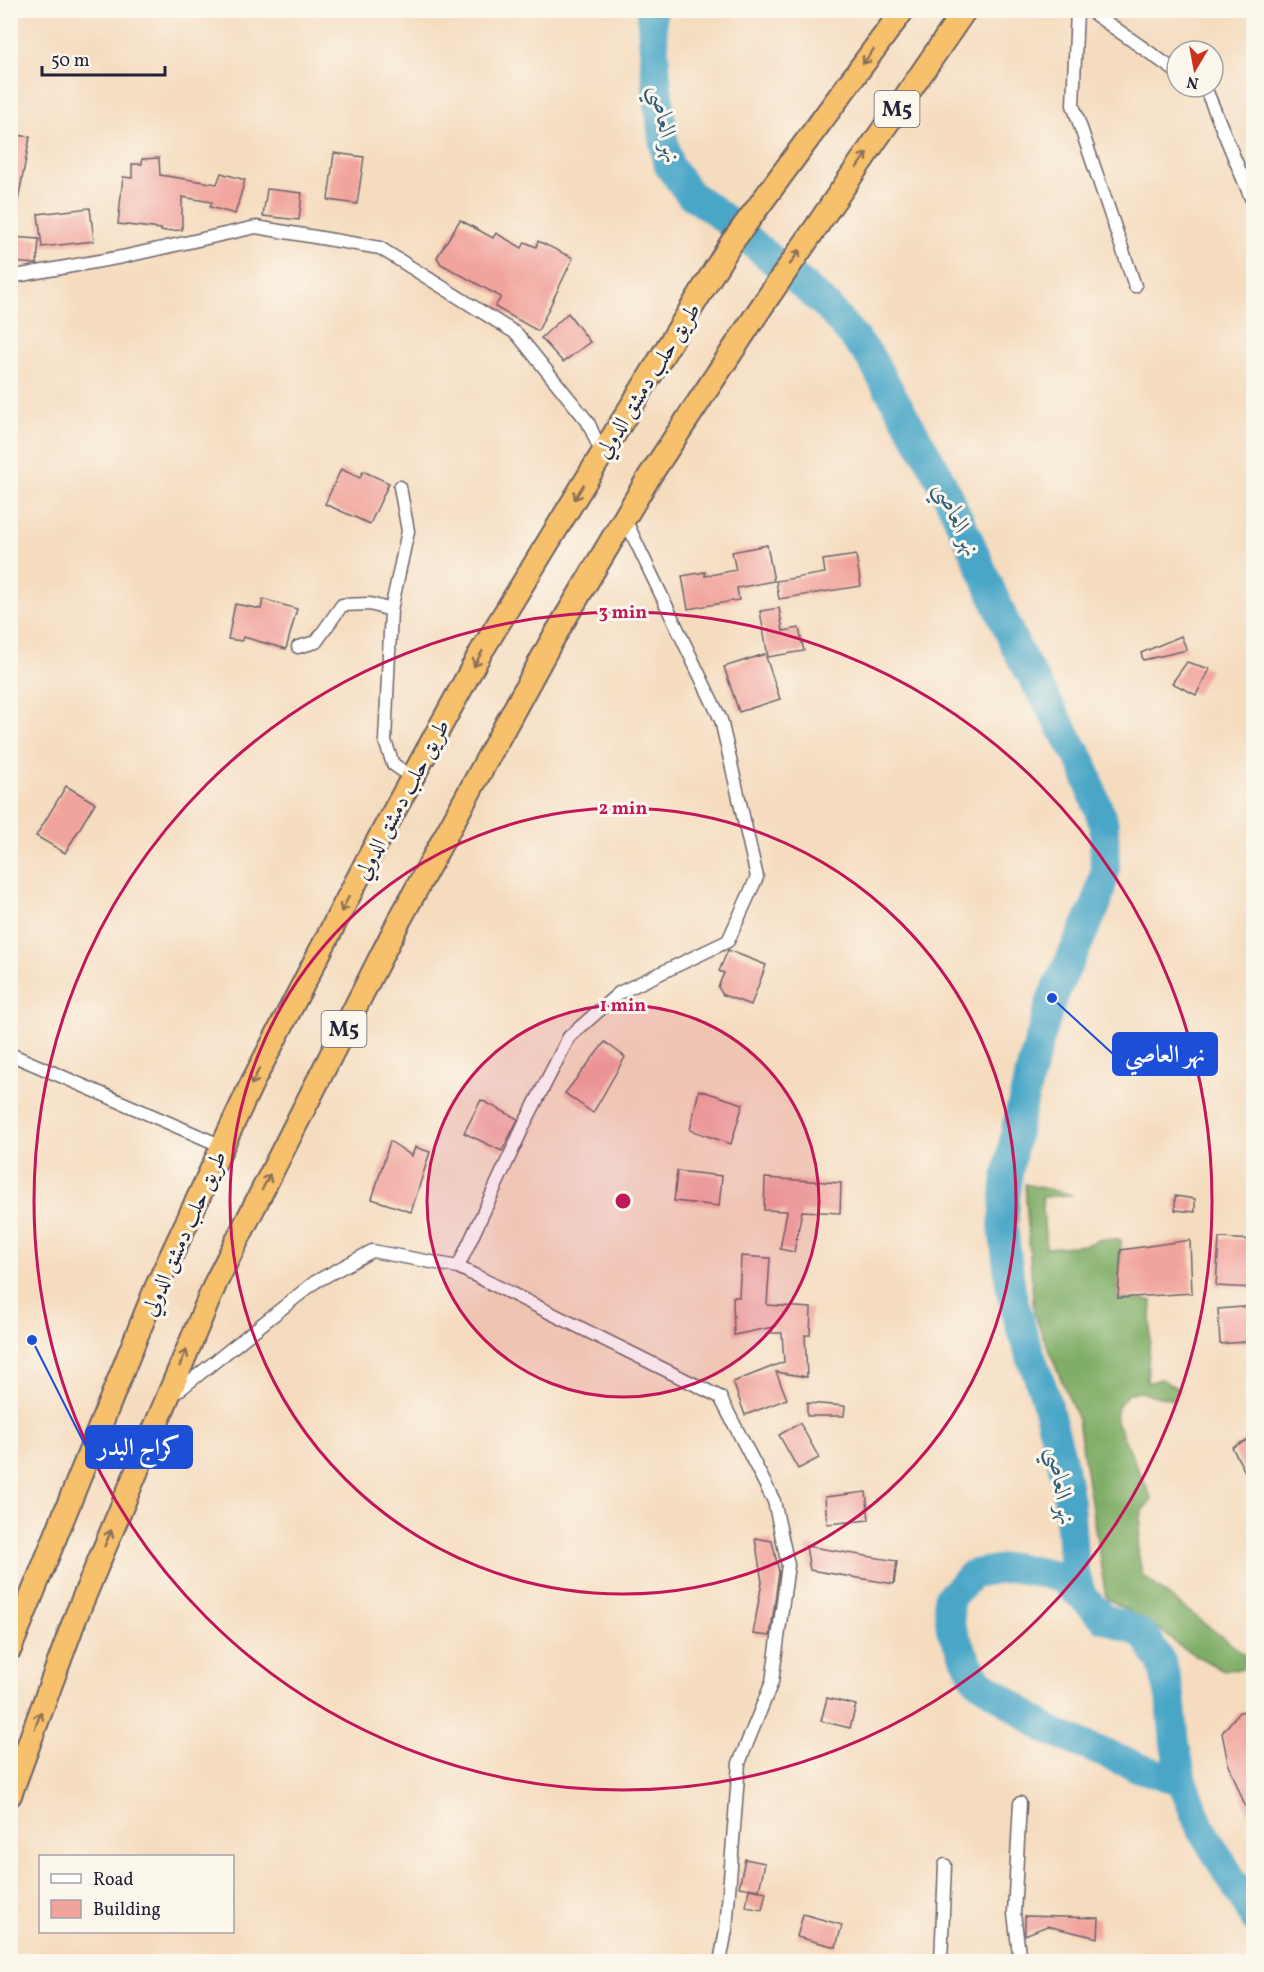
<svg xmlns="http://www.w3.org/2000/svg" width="1264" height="1972" font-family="Vollkorn,Amiri,serif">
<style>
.forest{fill:#80ae67;stroke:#516851;stroke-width:1.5}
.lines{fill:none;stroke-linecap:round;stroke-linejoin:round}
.river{stroke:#48a6c7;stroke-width:30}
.building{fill:#f1a49d}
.street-casing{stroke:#6c6369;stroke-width:15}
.highway-casing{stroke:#6c6369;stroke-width:26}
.street{stroke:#fff;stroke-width:12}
.highway{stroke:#f7c06c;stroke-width:22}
.oneway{stroke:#8c7154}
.ring{fill:none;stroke:#c2185b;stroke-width:3}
.labels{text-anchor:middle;stroke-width:6;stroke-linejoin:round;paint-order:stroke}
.shield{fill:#fbf7ec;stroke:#636270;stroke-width:1.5}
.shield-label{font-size:21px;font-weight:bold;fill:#22223b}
.street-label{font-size:22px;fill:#22223b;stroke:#fbf7ec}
.water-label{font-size:24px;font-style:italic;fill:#335d7a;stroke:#fbf7ec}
.centre{fill:#c2185b;stroke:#fbf7ec;stroke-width:3}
.ring-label{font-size:18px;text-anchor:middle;font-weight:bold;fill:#c2185b;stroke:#fbf7ec;stroke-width:6;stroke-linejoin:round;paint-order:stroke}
.leader{fill:none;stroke:#1d4ed8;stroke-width:2}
.callout-dot{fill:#1d4ed8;stroke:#fbf7ec;stroke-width:2}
.callout{fill:#1d4ed8;stroke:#1d4ed8;stroke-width:2}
.callout-label{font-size:24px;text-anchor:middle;font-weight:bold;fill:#fff}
</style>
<rect width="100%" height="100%" fill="#fbf7ec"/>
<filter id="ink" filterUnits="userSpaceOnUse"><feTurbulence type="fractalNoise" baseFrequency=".0167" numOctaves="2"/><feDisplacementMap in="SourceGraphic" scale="12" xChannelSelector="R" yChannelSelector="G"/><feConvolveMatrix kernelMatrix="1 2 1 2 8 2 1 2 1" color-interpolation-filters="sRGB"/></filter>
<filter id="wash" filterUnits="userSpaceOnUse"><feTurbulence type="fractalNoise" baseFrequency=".008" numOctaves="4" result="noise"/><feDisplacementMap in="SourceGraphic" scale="24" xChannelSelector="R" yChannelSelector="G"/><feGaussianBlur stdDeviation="1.35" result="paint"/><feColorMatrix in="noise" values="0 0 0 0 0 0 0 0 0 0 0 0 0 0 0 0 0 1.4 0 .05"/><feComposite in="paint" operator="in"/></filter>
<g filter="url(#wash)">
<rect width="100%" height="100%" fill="#f5dcbf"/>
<path class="forest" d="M 1025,1184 L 1073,1195 L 1042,1197 L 1046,1248 L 1085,1245 L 1102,1239 L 1121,1240 L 1118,1299 L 1152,1301 L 1147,1383 L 1161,1379 L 1179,1389 L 1173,1400 L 1139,1392 L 1129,1393 L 1118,1406 L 1116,1421 L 1152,1499 L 1142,1511 L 1138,1551 L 1142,1575 L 1244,1654 L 1244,1669 L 1222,1670 L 1179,1646 L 1162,1631 L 1106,1598 L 1078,1420 L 1034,1314 Z"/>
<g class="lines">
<g class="river">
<path d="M 651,10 L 656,78 L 663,139 L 669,166 L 690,194 L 716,212 L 827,306 L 868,354 L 935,469 L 971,545 L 1017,650 L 1082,763 L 1104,825 L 1105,871 L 1097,903 L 1052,998 L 1032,1066 L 1017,1125 L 1006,1184 L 1003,1227 L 1011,1291 L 1022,1332 L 1043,1390 L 1062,1461 L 1069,1502 L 1074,1570 L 1082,1597 L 1104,1618 L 1137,1631 L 1148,1640 L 1162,1664 L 1170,1696 L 1175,1744 L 1182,1781 L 1200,1827 L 1248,1906 L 1254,1918"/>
<path d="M 1082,1597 L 1060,1577 L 1014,1567 L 973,1574 L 948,1599 L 951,1629 L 976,1679 L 1048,1730 L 1142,1769 L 1182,1781"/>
</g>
</g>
<g id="blocks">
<g class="building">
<path d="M 10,134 L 30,137 L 17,206 L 10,205 Z"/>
<path d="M 334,153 L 364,157 L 357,204 L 328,200 Z"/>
<path d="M 159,158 L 160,175 L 217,184 L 221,173 L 245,180 L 235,214 L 210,207 L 212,202 L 182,197 L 182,230 L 161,231 L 161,229 L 118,224 L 123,177 L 132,178 L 132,164 L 142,164 L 142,159 Z"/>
<path d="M 267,189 L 302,193 L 299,220 L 263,216 Z"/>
<path d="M 90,208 L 94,241 L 42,247 L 38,214 Z"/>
<path d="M 460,220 L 493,238 L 496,233 L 522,248 L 525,242 L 536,247 L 538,241 L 573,258 L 538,331 L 495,307 L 501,297 L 441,264 L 437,257 Z"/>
<path d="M 10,237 L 39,239 L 37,264 L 10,262 Z"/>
<path d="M 568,313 L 590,342 L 563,362 L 541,338 Z"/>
<path d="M 341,469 L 360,478 L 363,471 L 389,483 L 370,524 L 325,504 Z"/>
<path d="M 767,545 L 774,581 L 737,588 L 739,600 L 688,609 L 682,576 L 705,572 L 705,576 L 736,570 L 732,552 Z"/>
<path d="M 856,555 L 861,586 L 779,599 L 776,581 L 825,573 L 823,560 Z"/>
<path d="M 263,599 L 297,609 L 286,649 L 243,637 L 242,641 L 228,639 L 235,604 L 261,609 Z"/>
<path d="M 779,608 L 783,631 L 799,628 L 804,651 L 768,657 L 760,611 Z"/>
<path d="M 1181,636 L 1187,650 L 1143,660 L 1141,653 Z"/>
<path d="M 765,654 L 780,699 L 739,712 L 724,667 Z"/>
<path d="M 1187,662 L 1210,669 L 1196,695 L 1172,683 Z"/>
<path d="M 66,786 L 95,803 L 65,853 L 36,836 Z"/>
<path d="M 728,950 L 766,965 L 751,1005 L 723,995 L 718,987 L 724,973 L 719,971 Z"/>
<path d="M 605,1042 L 625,1057 L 593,1113 L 565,1093 Z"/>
<path d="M 699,1090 L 743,1104 L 731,1144 L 690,1130 Z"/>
<path d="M 481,1100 L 518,1119 L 502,1151 L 464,1133 Z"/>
<path d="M 390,1141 L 412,1156 L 415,1147 L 430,1152 L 411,1212 L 372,1199 Z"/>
<path d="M 677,1171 L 722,1176 L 719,1206 L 674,1201 Z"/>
<path d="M 765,1178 L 841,1183 L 840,1213 L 802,1211 L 794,1252 L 780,1249 L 787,1211 L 764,1210 Z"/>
<path d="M 1175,1196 L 1195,1199 L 1195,1212 L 1175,1210 Z"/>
<path d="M 1219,1238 L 1254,1240 L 1254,1288 L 1216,1286 Z"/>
<path d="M 1190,1240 L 1192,1293 L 1118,1298 L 1121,1250 Z"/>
<path d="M 741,1256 L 770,1258 L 767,1305 L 811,1308 L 810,1335 L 805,1335 L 807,1377 L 776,1372 L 787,1399 L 745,1415 L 733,1382 L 784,1362 L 782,1333 L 771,1333 L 773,1327 L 734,1335 L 733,1297 L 739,1297 Z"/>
<path d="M 1254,1306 L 1254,1341 L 1220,1344 L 1218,1309 Z"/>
<path d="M 807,1403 L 845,1406 L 844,1416 L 807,1416 Z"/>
<path d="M 800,1423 L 819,1458 L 798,1469 L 779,1435 Z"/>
<path d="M 1254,1437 L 1254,1489 L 1232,1447 Z"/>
<path d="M 866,1492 L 869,1520 L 827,1524 L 825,1497 Z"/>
<path d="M 755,1538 L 772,1541 L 779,1572 L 770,1636 L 753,1634 L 762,1582 Z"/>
<path d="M 806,1546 L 897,1561 L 894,1584 L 810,1570 Z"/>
<path d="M 827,1698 L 856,1705 L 850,1728 L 821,1721 Z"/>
<path d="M 1254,1710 L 1254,1825 L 1253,1825 L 1228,1763 L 1222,1733 L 1239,1712 Z"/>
<path d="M 745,1859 L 765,1863 L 759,1890 L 739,1887 Z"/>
<path d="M 749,1889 L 766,1892 L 762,1910 L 746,1907 Z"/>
<path d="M 803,1914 L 842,1925 L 836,1947 L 797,1937 Z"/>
<path d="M 1025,1916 L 1099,1918 L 1098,1938 L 1047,1926 L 1025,1935 Z"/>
</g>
</g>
</g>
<g filter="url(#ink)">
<use href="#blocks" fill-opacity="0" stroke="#6c6369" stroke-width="1.5"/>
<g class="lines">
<g class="street-casing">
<g id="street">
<path d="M 1077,10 L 1073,105 L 1135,286"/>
<path d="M 1089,10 L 1177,72"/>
<path d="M 1200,87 L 1207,92 L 1251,198"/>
<path d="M 10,277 L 122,257 L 256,227 L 380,248 L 517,334 L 588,422 L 602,454"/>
<path d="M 400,487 L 408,531 L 391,610 L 385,741 L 393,764 L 413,778"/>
<path d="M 298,647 L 316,642 L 342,605 L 370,604 L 391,610"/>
<path d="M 10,1054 L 222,1146"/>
<path d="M 458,1267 L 525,1123 L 569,1037 L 619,993 L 728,941 L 757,877 L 721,720 L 624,517"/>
<path d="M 173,1395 L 315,1282 L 372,1251 L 458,1267 L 720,1397 L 774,1501 L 788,1565 L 772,1682 L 739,1763 L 726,1930 L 720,1962"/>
<path d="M 941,1962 L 945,1865"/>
<path d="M 1020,1962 L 1014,1913 L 1020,1803"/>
</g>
</g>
<g class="highway-casing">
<g id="highway">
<path d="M 10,1649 L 156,1288 L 251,1085 L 370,855 L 481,652 L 730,245 L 903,10"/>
<path d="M 10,1795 L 76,1616 L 216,1282 L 399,921 L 551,642 L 649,477 L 762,306 L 965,10"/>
</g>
</g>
<use href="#street" class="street"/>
<use href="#highway" class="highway"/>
</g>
<defs><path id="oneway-shaft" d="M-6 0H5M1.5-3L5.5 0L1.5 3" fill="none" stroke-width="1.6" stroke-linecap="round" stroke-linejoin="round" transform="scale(1.5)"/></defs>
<g class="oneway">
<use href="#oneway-shaft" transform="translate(868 57) rotate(127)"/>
<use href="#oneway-shaft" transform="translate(862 160) rotate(-55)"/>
<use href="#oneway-shaft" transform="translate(795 257) rotate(-56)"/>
<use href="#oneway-shaft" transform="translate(579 492) rotate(121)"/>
<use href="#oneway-shaft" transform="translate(478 659) rotate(119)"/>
<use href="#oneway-shaft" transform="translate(345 904) rotate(117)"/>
<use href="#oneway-shaft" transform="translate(255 1077) rotate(117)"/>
<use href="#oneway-shaft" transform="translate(266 1182) rotate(-63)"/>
<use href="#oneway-shaft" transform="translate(183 1358) rotate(-67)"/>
<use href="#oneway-shaft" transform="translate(108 1538) rotate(-67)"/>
<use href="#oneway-shaft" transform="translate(38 1720) rotate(-70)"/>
</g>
</g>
<circle cx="623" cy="1201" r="196" fill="#c2185b" fill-opacity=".12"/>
<g class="ring">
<circle cx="623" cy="1201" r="196"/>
<circle cx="623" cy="1201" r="393"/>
<circle cx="623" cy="1201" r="589"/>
</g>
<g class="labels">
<g class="shield">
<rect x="874.5" y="91" width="45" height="36" rx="4.5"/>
<rect x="321.5" y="1011" width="45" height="36" rx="4.5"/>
</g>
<g class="shield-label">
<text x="897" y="116">M5</text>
<text x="344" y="1036">M5</text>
</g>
<g class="street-label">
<text transform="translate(647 380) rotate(-58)" y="8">طريق حلب دمشق الدولي</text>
<text transform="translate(401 799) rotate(-62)" y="8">طريق حلب دمشق الدولي</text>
<text transform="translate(183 1233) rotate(-66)" y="8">طريق حلب دمشق الدولي</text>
</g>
<g class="water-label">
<text transform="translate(666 124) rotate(79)" y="8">نهر العاصي</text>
<text transform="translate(958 519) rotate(66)" y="8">نهر العاصي</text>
<text transform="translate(1062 1486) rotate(81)" y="8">نهر العاصي</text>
</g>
</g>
<circle cx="623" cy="1201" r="9" class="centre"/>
<g class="ring-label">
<text x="623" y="618">3 min</text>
<text x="623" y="814">2 min</text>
<text x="623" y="1011">1 min</text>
</g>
<path class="leader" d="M1052 998L1113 1054M32 1340L86 1447"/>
<g class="callout-dot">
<circle cx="1052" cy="998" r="6"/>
<circle cx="32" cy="1340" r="6"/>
</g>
<g class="callout">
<rect x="1113" y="1033" width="104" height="42" rx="6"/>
<rect x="86" y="1426" width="106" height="42" rx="6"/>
</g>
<g class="callout-label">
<text x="1165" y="1062">نهر العاصي</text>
<text x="139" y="1455">كراج البدر</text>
</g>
<rect width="1264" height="1972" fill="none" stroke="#fbf7ec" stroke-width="36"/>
<rect x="39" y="1855" width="195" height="78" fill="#fbf7ec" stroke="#a4a2a5" stroke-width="1.5"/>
<rect x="51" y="1874" width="30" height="9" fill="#ffffff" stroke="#a4a2a5" stroke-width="1.5"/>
<text x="93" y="1885" font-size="18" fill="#22223b">Road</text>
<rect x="51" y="1900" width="30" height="18" fill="#f1a49d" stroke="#a4a2a5" stroke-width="1.5"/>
<text x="93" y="1915" font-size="18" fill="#22223b">Building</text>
<g transform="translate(1195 69) rotate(190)"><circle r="28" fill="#fbf7ec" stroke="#a4a2a5" stroke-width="1.5"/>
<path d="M0-4.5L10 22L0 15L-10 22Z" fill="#c8321e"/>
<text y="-9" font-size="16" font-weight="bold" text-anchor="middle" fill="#22223b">N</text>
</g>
<path d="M42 66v9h123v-9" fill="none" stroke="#22223b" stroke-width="3"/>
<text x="51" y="66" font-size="18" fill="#22223b" stroke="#fbf7ec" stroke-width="4.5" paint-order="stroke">50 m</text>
</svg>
